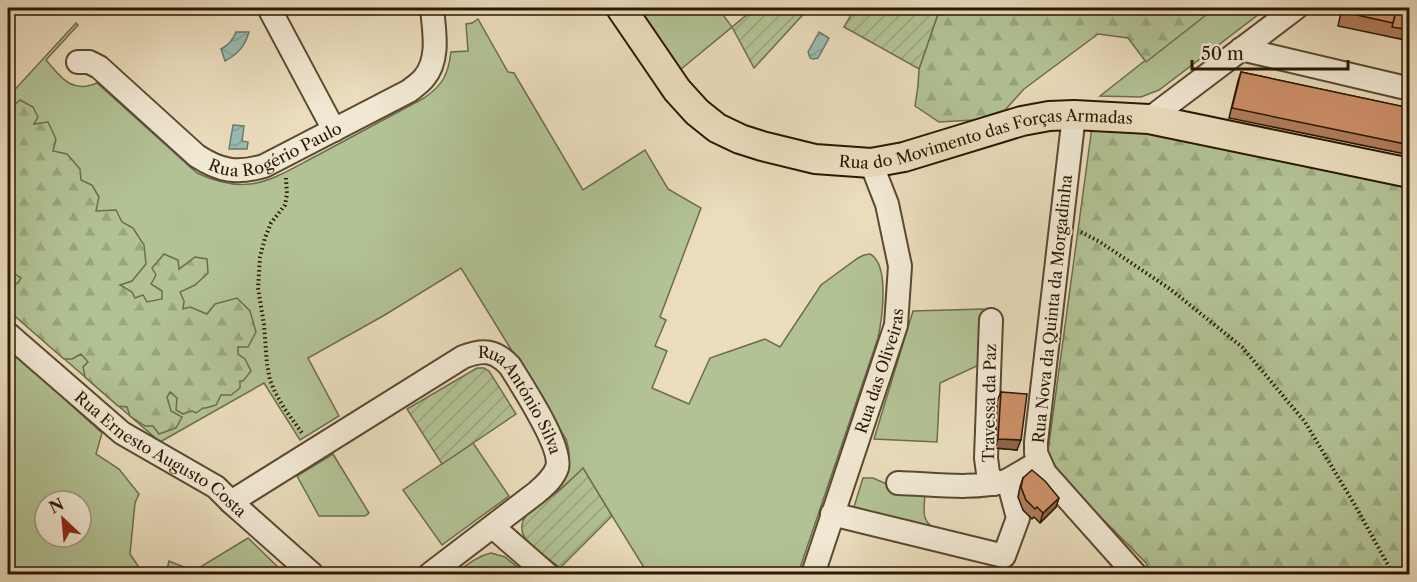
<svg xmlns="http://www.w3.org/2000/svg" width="1417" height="582" font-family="'Libre Caslon Text',serif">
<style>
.grass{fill:#b2c294;stroke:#6e6d4b;stroke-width:1.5;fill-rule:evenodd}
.forest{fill:url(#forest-firs);stroke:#6e6d4b;stroke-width:1.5}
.garden{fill:url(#garden-furrows);stroke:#6e6d4b;stroke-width:1.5}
.water{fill:url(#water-waves);stroke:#6c7a6c;stroke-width:1.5}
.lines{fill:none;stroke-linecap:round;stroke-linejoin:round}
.minor-casing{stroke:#5a4930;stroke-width:26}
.major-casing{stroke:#2a1802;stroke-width:32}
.path{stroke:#2a1802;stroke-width:4;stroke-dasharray:1.5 3;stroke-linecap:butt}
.minor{stroke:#f1e8d3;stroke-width:22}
.major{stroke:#eadcbc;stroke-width:28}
.wall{fill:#b07c5a;stroke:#2a1802;stroke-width:1.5}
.shaded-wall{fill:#90654a;stroke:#2a1802;stroke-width:1.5}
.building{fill:#cd9069;stroke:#2a1802;stroke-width:1.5}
.labels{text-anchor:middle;stroke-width:4.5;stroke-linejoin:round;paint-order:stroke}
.street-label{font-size:16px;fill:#2a1802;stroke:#f1e8d3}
</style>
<defs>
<pattern id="forest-firs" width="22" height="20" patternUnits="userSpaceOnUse" patternTransform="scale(1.5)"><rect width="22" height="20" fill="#b2c294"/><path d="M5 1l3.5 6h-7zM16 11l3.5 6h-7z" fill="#99a67e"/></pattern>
<pattern id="garden-furrows" width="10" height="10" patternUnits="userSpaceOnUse" patternTransform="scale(1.5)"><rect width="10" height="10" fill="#b2c294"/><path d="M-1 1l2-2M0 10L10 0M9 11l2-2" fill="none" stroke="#99a67e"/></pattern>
<pattern id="water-waves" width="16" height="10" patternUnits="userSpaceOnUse" patternTransform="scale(1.5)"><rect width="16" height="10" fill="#98bbb2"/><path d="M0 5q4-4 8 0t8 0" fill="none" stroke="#83a097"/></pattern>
</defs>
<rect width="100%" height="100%" fill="#eadcbc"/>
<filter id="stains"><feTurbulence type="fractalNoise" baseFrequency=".00333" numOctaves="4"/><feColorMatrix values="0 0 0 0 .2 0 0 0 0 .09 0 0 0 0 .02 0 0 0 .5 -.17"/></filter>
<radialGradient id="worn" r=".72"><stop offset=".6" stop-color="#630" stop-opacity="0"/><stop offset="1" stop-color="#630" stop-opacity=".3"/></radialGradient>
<g class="grass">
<path d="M 638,8 L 718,8 L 732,27 L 680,70 Z"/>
<path d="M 1212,8 L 1267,8 L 1159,90 L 1141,97 L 1100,96 Z"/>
<path d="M 478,19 L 508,72 L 514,73 L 583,190 L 645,150 L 668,189 L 701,208 L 660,317 L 666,320 L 655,346 L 667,351 L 652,388 L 689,404 L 710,358 L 765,339 L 780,347 L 821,285 L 858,258 L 864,255 L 870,254 C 890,264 882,319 878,338 L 798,574 L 648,574 L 583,469 L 555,494 C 568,477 573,459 566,439 L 461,268 L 383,316 L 308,358 L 339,416 L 300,440 L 264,383 L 160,442 L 8,310 L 8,97 L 76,23 L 78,25 L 46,60 C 61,77 71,94 97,83 L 197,173 C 214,181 231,186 250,184 C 272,182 298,165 318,155 C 353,136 389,117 424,98 C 443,85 448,75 451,52 L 468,51 L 466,24 L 472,23 Z"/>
<path d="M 983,309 L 981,364 L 940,383 L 937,442 L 874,439 L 913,311 Z"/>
<path d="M 8,348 L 102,433 L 96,454 L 119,469 L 139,494 L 135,503 L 130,554 L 142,572 L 146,574 L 8,574 ZM 45,501 L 81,501 L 81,537 L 45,537 Z"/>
<path d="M 473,443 L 509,496 L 442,545 L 403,490 Z"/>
<path d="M 333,454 L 369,513 L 365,516 L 319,516 L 297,476 Z"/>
<path d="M 863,478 L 873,478 L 889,485 L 889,491 L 925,493 C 924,513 920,519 938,532 L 853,510 Z"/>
<path d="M 248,538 L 282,571 L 282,574 L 166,574 L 169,561 L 194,571 Z"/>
<path d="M 491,553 L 505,557 L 526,574 L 454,574 C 466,566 477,556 491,553 Z"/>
</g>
<g class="forest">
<path d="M 940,8 L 1215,8 L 1146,62 L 1128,38 L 1098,34 L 1024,89 L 1005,110 L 974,120 L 939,122 L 915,106 L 918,86 L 919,69 Z"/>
<path d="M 20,100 L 33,107 L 38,117 L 34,124 L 48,122 L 56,139 L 53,151 L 67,154 L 80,169 L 81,180 L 92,185 L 99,197 L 96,211 L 116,210 L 122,222 L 133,228 L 144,245 L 146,264 L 132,281 L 120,285 L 132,292 L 135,298 L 143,295 L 147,302 L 162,299 L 162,291 L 151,284 L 156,275 L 152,268 L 164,254 L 178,260 L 179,269 L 195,257 L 207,259 L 208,273 L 195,285 L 180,292 L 184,301 L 183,309 L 190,307 L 207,314 L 215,304 L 237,298 L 250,311 L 256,332 L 248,347 L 238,347 L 238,354 L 245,359 L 251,371 L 243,381 L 240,381 L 240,388 L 231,395 L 221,395 L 216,405 L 206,408 L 203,408 L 196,413 L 192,411 L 183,414 L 176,410 L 177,398 L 170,392 L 167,397 L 171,411 L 182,417 L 176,428 L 159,434 L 153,426 L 145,426 L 130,416 L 127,407 L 118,406 L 85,377 L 83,367 L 88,362 L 81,354 L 72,359 L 64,359 L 9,311 L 10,307 L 8,304 L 8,288 L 18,283 L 21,278 C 16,275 11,272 11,265 L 8,264 L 8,111 Z"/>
<path d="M 1092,127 L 1167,129 L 1409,184 L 1409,574 L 1151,574 L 1146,563 L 1060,476 L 1048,451 Z"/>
</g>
<g class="garden">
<path d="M 755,8 L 809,8 L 754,68 L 732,27 Z"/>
<path d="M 855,8 L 932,8 L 939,11 L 919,69 L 844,27 Z"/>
<path d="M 477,368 L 484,368 L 489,371 L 516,414 L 442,464 L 407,409 Z"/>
<path d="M 583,468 L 612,516 L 560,568 C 550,559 528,546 523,534 C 521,528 522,521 526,516 C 533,508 544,503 552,496 C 563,488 573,478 583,468 Z"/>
</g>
<g class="water">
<path d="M 236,32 L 249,32 C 245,46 238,54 225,61 L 221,49 C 229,45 233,40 236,32 Z"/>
<path d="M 819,32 L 829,38 L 818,58 L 813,59 L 810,58 L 808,52 Z"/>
<path d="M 233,125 L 244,126 L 242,141 L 248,142 L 247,149 L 229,149 Z"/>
</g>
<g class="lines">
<g class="minor-casing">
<g id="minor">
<path d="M 269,8 L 334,130"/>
<path d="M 1241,49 L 1402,87"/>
<path id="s1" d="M 78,62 L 89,62 L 99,67 L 197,156 C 220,171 237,174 264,166 L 409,91 C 414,87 420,83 424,78 C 440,59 434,31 432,8"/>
<path d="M 1074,115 L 1036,442 L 1036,453 L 1045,473 L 1135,574"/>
<path d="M 1149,119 L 1296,8"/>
<path d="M 991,320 L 986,458 L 988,473 L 994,484"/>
<path id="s2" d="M 8,334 L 122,433 L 216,487 L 231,502 L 312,574"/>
<path d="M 898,483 C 932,484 974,490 1006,481"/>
<path id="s3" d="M 231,502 L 463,357 C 483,349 495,350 510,366 C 522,386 563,447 557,468 C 553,479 544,486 536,493 L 430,574"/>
<path d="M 832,514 L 1004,556 L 1018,518 L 1008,480 L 1039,462"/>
<path d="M 493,527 L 547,574"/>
<path id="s4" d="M 813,574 L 896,325 L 900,266 L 887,204 L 871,163"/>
</g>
</g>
<g class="major-casing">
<g id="major">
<path id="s5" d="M 621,8 L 677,90 L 697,112 L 717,128 L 740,139 L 762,146 L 815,159 L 871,163 L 904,157 L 1022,121 L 1049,116 L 1074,115 L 1149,119 L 1410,173"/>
</g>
</g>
<g class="path">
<path d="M 286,178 L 287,194 L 285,205 L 271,223 L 265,238 L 260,257 L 258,288 L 264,325 L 267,364 L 270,380 L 275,392 L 284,408 L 302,433"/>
<path d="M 1081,232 L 1100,242 L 1170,289 L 1242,347 L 1305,422 L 1356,507 L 1393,574"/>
</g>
<use href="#minor" class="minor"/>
<use href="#major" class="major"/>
</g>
<g class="wall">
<path d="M 1342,8 L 1410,8 L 1410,41 L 1338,26 Z"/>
<path d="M 1241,72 L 1410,108 L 1410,155 L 1229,118 L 1238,81 Z"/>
<path d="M 1001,392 L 1017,450 L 995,448 L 997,401 Z"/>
<path d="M 1023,478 L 1056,507 L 1040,523 L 1034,517 L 1032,519 L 1023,510 L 1018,497 L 1020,487 Z"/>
</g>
<g class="shaded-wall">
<path d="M 998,439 L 1021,440 L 1017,450 L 995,448 Z"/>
<path d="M 1059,498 L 1056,507 L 1040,523 L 1043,513 Z"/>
</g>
<g class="building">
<path d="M 1344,8 L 1397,8 L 1393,23 L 1343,12 Z"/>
<path d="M 1397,8 L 1410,8 L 1410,30 L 1392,27 Z"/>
<path d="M 1241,72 L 1410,108 L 1410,145 L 1232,108 Z"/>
<path d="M 1001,392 L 1027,394 L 1021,440 L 998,439 Z"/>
<path d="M 1032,470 L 1045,481 L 1059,498 L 1043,513 L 1037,507 L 1035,509 L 1026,500 L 1021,487 L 1023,478 Z"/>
</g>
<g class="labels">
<g class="street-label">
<text dy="6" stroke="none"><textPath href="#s5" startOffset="432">Rua do Movimento das Forças Armadas</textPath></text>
<text dy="6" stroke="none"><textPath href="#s1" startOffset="240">Rua Rogério Paulo</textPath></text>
<text transform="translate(1052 309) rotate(-84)" y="6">Rua Nova da Quinta da Morgadinha</text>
<text dy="6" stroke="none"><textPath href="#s4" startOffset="214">Rua das Oliveiras</textPath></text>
<text transform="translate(989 403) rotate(-89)" y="6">Travessa da Paz</text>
<text dy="6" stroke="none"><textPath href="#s3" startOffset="357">Rua António Silva</textPath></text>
<text dy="6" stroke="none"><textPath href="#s2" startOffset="195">Rua Ernesto Augusto Costa</textPath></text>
</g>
</g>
<rect width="1417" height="582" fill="none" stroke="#eadcbc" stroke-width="30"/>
<rect x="9" y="9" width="1399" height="564" fill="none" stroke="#2a1802" stroke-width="3"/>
<rect x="15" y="15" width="1387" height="552" fill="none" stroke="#2a1802" stroke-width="1.5"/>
<g transform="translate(63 519) rotate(334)"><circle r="28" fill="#f1e8d3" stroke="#a1957f" stroke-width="1.5"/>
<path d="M0-4.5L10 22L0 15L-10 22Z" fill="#8f2418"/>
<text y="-9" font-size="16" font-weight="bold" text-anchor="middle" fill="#2a1802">N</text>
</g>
<path d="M1192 60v9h156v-9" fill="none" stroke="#2a1802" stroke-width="3"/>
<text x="1201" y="60" font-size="18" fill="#2a1802" stroke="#f1e8d3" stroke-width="4.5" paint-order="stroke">50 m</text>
<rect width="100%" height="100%" filter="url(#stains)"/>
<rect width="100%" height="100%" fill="url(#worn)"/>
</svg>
